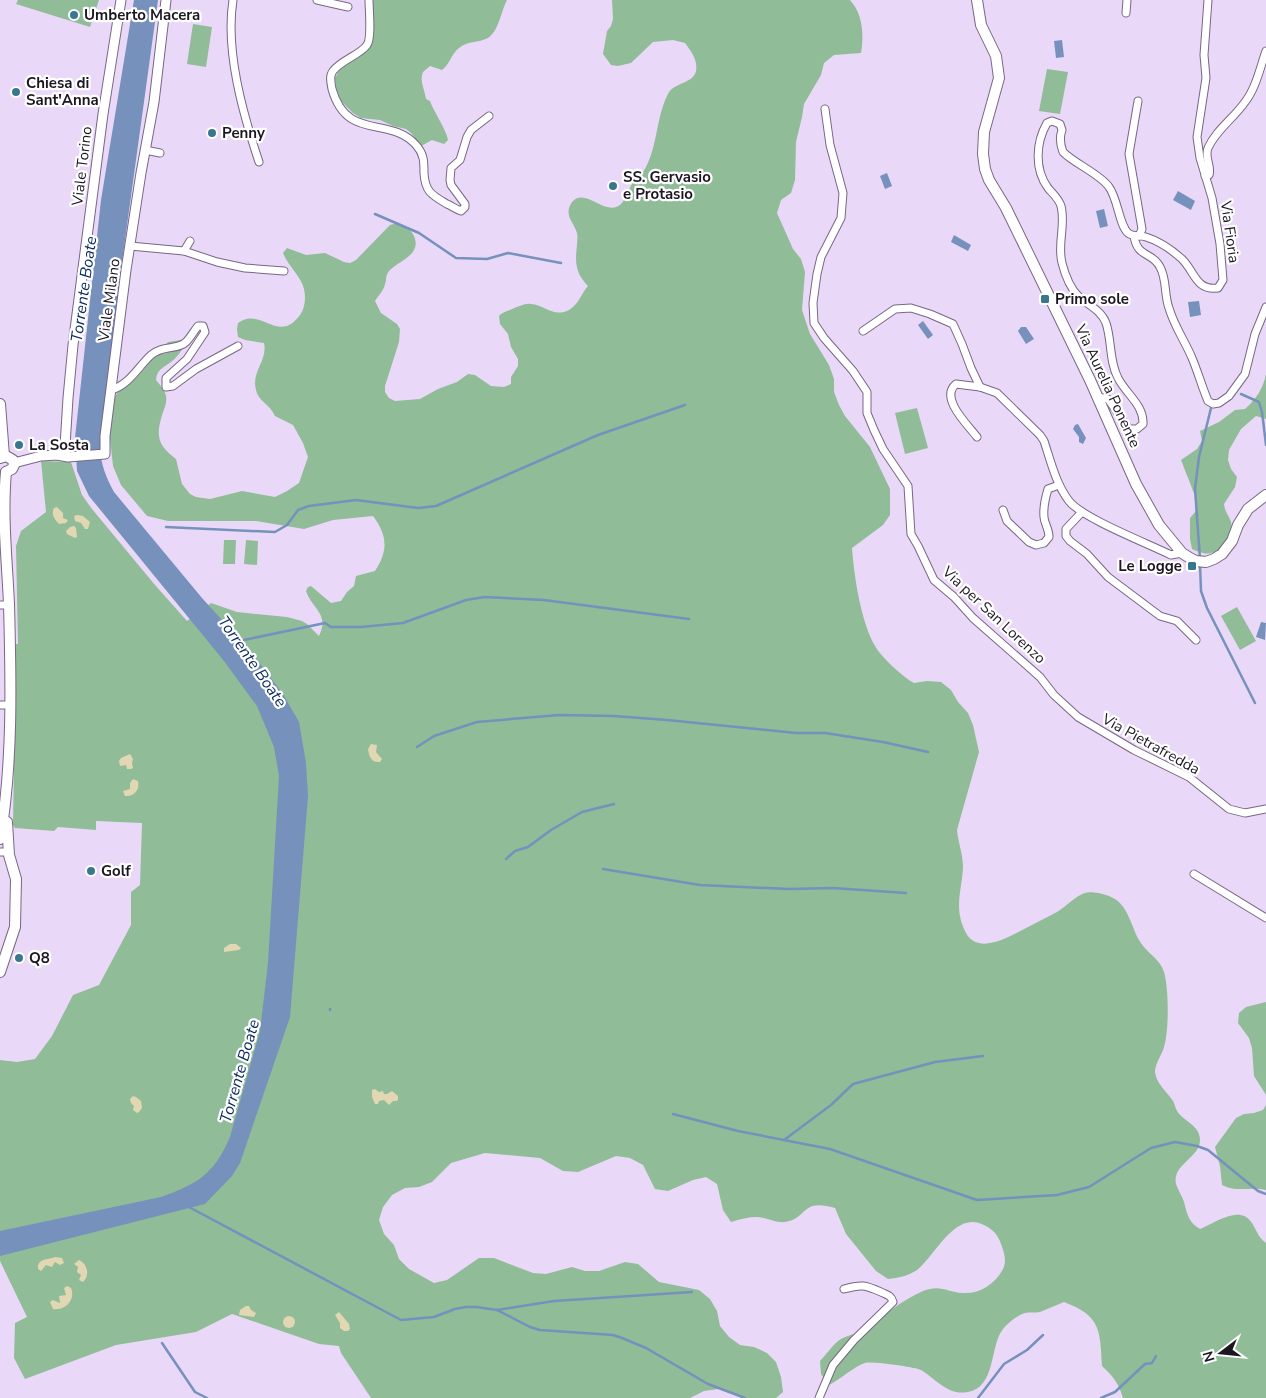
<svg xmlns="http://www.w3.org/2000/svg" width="1266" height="1398" font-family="'Nunito Sans',sans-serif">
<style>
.green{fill:#90bc98}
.sand{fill:#e1d7b2}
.water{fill:#7691bc}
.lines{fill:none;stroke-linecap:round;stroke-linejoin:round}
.stream{stroke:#7691bc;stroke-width:2.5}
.minor-casing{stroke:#776784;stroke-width:9}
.tertiary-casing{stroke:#776784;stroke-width:11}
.primary-casing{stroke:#776784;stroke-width:12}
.minor{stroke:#fff;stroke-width:7}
.tertiary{stroke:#fff;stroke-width:9}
.primary{stroke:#fff;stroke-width:10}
.poi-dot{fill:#38778c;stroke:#fff;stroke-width:2}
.labels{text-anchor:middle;stroke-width:4.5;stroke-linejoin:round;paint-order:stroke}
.poi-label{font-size:15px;font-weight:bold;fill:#1c1621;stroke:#fff;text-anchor:start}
.street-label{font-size:15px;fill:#1c1621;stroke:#fff}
.water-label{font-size:16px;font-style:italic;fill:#082a5e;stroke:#fff}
</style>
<rect width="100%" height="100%" fill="#ead8f9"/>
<g class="green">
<path d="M 18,0 L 99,0 L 90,27 L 16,4 Z"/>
<path d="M 372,0 L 507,0 C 501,11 499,31 488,38 C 478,43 467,41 459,48 C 451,54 450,64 442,70 L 430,66 L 423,72 C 419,81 425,90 426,99 L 430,101 C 434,112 447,131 448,140 L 444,144 L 432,140 L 421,146 L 411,133 L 406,129 L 393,126 L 380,120 L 361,118 L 353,113 L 341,101 L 336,88 L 335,78 L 340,69 L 367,49 Z"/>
<path d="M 612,0 L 850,0 C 863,14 864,35 861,53 L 834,55 L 824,63 L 821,75 L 804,104 L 802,117 L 796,142 L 795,180 L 791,193 L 781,200 L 777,213 L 793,249 L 801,259 L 805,272 L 802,310 L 810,334 L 829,365 L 834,379 L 834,392 L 839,405 L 845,416 L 870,447 L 890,489 L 890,515 L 883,525 L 852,548 C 854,576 861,622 875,646 C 881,657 903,677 914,683 L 927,681 L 941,682 L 951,690 L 958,702 L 968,713 L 973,725 L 979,752 L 957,830 C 958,842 963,854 963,867 C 962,891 953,908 966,933 C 979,957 1014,934 1030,926 C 1039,921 1048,917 1057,912 C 1066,907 1075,896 1085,893 C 1091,891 1105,894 1111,897 C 1128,904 1131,926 1139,940 C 1146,953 1160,958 1164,972 C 1169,989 1169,1031 1164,1047 C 1162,1055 1155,1063 1155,1072 C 1156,1083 1167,1092 1173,1101 C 1175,1104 1175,1108 1177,1111 C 1184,1122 1200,1125 1200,1140 C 1200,1158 1172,1164 1176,1184 C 1178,1190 1182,1196 1184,1202 C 1187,1214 1189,1223 1200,1229 C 1215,1223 1240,1204 1252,1223 C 1257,1231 1258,1237 1266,1243 L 1266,1398 L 1123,1398 C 1119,1384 1113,1376 1102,1366 C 1100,1330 1101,1316 1064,1302 C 1056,1305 1048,1309 1040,1312 C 1035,1313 1029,1312 1025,1313 C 1016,1316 1006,1324 1001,1332 C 990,1350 995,1387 968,1392 C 948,1396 936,1379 921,1370 C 914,1367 872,1361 865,1363 C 853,1367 841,1379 829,1385 L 821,1374 L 820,1361 C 827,1354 833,1344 841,1339 C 849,1335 859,1333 866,1328 C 883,1316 904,1299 923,1291 C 940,1284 947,1292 963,1293 C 980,1294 995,1284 1003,1269 C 1007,1261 1004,1252 1001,1244 C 998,1234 992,1229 984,1225 C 955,1210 935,1256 917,1270 C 908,1276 898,1278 888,1279 L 876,1271 L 846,1234 L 835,1208 C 800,1198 808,1219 785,1222 C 777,1223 767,1218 758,1217 C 748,1217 740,1219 731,1222 L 723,1210 L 717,1184 L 706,1177 L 693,1180 L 668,1191 L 655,1189 L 643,1165 L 630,1158 L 616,1156 L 578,1172 L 563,1171 L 540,1158 L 485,1153 L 451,1163 L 432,1182 L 419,1187 L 405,1188 L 392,1195 L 383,1207 L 379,1220 L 384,1234 L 394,1245 L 399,1259 L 409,1269 L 434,1283 L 447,1280 L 479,1258 L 494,1258 L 533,1273 L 546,1274 L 572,1267 L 585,1271 L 599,1271 L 625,1262 L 638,1264 L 659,1282 L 699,1290 L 710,1299 L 717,1311 L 720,1326 L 729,1337 L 740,1345 L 754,1347 L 767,1353 L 776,1362 L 781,1377 L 783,1392 L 776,1398 L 745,1398 L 719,1389 L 704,1391 L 690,1398 L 371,1398 L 341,1353 L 339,1346 L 319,1344 L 232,1314 L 196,1332 L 116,1345 L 25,1379 L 14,1358 L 15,1323 L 27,1317 L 0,1261 L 0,1060 L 17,1062 L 35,1059 L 52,1036 L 73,995 L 99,985 L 131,925 L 131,892 L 140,885 L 142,823 L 96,821 L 96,830 L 58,827 L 54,831 L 15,828 L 13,825 L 16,644 L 18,644 L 16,546 L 21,531 L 46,512 L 41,461 L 71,462 L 82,495 L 92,509 L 155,585 L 187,621 L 211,603 L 237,612 L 287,617 L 302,621 L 307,624 L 319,636 C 330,614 312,609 306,591 L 308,587 L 311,586 L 331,603 L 341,601 L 347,592 L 354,586 L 356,576 L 375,571 C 388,551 388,536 373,516 L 333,520 L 304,529 L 256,521 L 168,521 L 147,516 L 121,485 L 113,466 L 110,438 L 115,397 L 118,391 L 135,379 L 168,342 L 181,340 L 184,346 C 181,352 176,358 171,362 C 163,368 157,369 156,380 C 160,385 165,390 166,396 C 167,402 165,407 163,412 C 156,434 156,444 176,459 L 182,484 L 190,494 L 196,497 L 210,499 L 242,491 L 275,497 L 287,491 L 299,483 L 308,457 L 303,443 L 293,425 L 275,416 C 270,404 258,401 256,390 C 251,371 268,361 264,343 L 245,340 L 238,337 L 237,329 L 238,323 C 261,306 278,345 300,315 C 305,308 306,298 304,289 C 301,276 288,266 283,253 L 287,248 L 306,255 L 325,253 L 344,262 L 350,263 L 356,260 L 390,225 C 405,220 421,237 414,250 C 409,259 397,263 390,270 C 385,275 387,279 385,284 C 384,290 378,296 375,301 L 381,313 L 397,324 L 400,329 L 399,342 L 385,386 L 385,392 L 389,398 L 395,401 L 420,399 L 438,389 L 457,382 L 468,374 L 475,375 L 491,386 L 504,387 L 511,384 L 511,377 L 518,366 L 518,359 L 511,347 L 508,334 L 500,324 L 499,316 C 504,311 507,312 512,309 C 518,307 525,303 531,304 C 545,305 553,318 569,310 C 579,304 581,294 588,286 C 575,273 575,262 577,245 C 577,241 578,237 577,233 C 574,222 563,215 572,202 C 585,186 606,218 621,204 C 626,199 628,190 632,184 C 637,178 643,173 646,167 C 658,144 656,117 668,94 C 674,82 693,84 696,71 C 698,60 691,51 685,43 L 673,40 L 653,42 L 631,63 L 618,66 L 611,65 L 603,54 L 607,31 L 611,26 L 613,19 Z"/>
<path d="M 193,24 L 212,27 L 206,67 L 187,64 Z"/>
<path d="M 1047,69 L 1068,72 L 1060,114 L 1039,111 Z"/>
<path d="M 1266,374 L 1266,419 L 1256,416 L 1241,429 L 1229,450 L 1228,460 L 1231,469 L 1237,477 L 1235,487 L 1224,504 C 1225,513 1229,515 1231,522 C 1234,533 1223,551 1211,553 C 1205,555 1197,551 1192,549 L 1190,539 L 1190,518 L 1196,511 L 1197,501 L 1181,460 L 1197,449 L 1202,441 L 1200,431 L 1219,422 L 1235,410 L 1245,409 C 1256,399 1263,389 1266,374 Z"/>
<path d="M 917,408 L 928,448 L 905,454 L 895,413 Z"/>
<path d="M 224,540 L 236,540 L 235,564 L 223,564 Z"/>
<path d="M 246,540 L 258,541 L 257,565 L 244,564 Z"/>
<path d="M 1237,607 L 1256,641 L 1240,650 L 1221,616 Z"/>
<path d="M 1266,1002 L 1266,1095 L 1254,1076 L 1252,1048 L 1249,1038 L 1238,1023 L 1239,1013 L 1246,1007 Z"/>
<path d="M 1266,1105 L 1266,1190 C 1251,1186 1236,1193 1222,1185 L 1220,1166 L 1215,1147 L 1236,1118 L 1244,1114 L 1254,1113 L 1263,1110 Z"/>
</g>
<g class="sand">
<path d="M 57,507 L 63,513 L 63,518 L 68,520 L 66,523 L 59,524 C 54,519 51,514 54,508 Z"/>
<path d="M 77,515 L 83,516 L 90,522 L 88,529 L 85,529 L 81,523 L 75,521 L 74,516 Z"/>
<path d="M 74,526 L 76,528 L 77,537 L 75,538 L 67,534 L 66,531 L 70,527 Z"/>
<path d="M 371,744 L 377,745 L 376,752 L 382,759 L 380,762 C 371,763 369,756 368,749 Z"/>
<path d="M 130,754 L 133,759 L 132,763 L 133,768 L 131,769 L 127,769 L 126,765 L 120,766 L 119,761 L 121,758 Z"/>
<path d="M 133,779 L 138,781 C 140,790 134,797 125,796 L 123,791 L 130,789 L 130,783 Z"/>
<path d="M 230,944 L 236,944 L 241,948 L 239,950 L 224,952 L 224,948 Z"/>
<path d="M 375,1089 L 379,1092 L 383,1091 L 384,1094 L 387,1094 L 392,1091 L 398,1096 L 398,1100 L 396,1101 L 393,1101 L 389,1105 L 384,1100 L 379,1101 L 378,1104 L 375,1104 L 372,1097 L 372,1090 Z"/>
<path d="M 133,1096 L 136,1097 L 141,1101 L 142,1108 L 139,1112 L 137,1113 L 133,1110 L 134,1106 L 131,1103 L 130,1099 Z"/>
<path d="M 55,1257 L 62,1258 L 64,1263 L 60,1265 L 55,1262 L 52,1267 L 46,1265 L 41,1271 L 38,1269 C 37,1258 48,1260 55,1257 Z"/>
<path d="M 79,1260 C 88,1264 90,1276 83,1282 L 79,1280 L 81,1275 L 77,1272 L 78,1267 L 74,1264 Z"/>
<path d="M 67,1286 L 71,1288 C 76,1300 65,1311 53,1309 L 50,1302 L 53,1300 L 60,1303 L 59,1296 L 66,1295 L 64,1288 Z"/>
<path d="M 246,1306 L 249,1306 L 251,1310 L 256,1313 L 254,1317 L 239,1315 L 240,1310 Z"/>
<path d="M 339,1312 L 349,1324 L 350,1329 L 348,1331 L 344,1331 L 340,1328 L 340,1323 L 335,1315 Z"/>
<circle cx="289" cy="1322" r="6"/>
</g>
<g class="water">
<path d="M 134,0 L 158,0 L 121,269 L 100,448 C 101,465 106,477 114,492 L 202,598 L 251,652 L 283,694 L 299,722 L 306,763 L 308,796 L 290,1017 L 240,1163 L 232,1176 L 205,1204 L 0,1256 L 0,1231 L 161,1197 C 198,1184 214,1174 230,1137 L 260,1031 L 268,963 L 279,776 L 274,747 L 257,706 L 224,661 L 89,496 L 77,471 L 75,438 L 101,200 Z"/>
<path d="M 1062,40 L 1064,57 L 1056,58 L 1054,41 Z"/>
<path d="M 887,173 L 892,186 L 885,189 L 880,176 Z"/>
<path d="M 1178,191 L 1195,201 L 1191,210 L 1173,200 Z"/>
<path d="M 1104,209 L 1108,226 L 1100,228 L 1096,211 Z"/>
<path d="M 954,235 L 971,245 L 968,251 L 951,242 Z"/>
<path d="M 1199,301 L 1201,315 L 1190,317 L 1188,302 Z"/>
<path d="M 923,321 L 933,335 L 928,339 L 918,325 Z"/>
<path d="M 1021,327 L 1026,327 L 1034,339 L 1026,344 L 1018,331 Z"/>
<path d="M 1078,424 L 1086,438 L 1083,444 L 1079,442 L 1079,437 L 1073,429 L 1075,425 Z"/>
<path d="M 1261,622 L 1266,623 L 1265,640 L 1256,637 Z"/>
</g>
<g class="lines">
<g class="stream">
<path d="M 375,214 L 419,233 L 456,258 L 487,259 L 508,253 L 561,263"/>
<path d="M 1241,394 L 1259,402 L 1262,412 L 1266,445"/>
<path d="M 166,527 L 275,532 L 287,525 L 298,510 L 309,506 L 356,500 L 418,508 L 436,506 L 598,435 L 685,405"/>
<path d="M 1200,559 L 1195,489 L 1199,457 L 1211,408"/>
<path d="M 1200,565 L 1201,591 L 1207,608 L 1255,703"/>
<path d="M 239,641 L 325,623 L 331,627 L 361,627 L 403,623 L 466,600 L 485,597 L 544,600 L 689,619"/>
<path d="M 417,747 L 434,736 L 477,722 L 559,715 L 614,716 L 667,720 L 796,733 L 825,733 L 883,742 L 928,752"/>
<path d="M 506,859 L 515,851 L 528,847 L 551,830 L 582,812 L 614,804"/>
<path d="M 603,869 L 700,885 L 789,889 L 833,888 L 906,893"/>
<path d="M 330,1009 L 330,1010"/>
<path d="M 673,1114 L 738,1131 L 830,1149 L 977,1200 L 1057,1195 L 1089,1187 L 1151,1148 L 1175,1142 L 1197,1146 L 1208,1150 L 1258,1191 L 1266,1194"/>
<path d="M 784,1140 L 831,1105 L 853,1084 L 935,1062 L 983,1056"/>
<path d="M 187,1206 L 401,1320 L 434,1317 L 455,1309 L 466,1307 L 476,1307 L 497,1310 L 530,1327 L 540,1330 L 613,1335 L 622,1338 L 646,1348 L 708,1384 L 745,1398"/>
<path d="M 497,1310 L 554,1301 L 692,1292"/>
<path d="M 162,1343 L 195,1392 L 207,1398"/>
<path d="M 978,1398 L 1004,1364 L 1027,1350 L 1043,1335"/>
<path d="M 1101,1398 L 1115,1392 L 1145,1364 L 1152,1363 L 1156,1356"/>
</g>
<g class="minor-casing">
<g id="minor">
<path d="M 233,0 C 225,51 243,114 259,162"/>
<path d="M 317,0 L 348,7"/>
<path d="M 369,0 C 369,10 372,38 367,45 C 360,55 341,60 333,71 C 329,76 331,83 332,89 C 347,142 389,115 416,145 C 424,154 424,161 424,173 C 425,192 432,195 447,204 C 452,206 455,209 461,211 L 465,207 L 465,204 L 451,185 L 450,180 L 451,168 L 460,160 L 467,137 L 471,130 L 489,116"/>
<path d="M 1126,13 L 1127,0"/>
<path d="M 1138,101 L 1129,154 L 1142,229 L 1139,236"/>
<path d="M 825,109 L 830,145 L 843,193 L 841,218 L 821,257 L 817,274 L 813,303 L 814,323 L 824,338 L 853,371 L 867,392 L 867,413 L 874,430 L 883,449 L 908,486 L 911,534 L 918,546 L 934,580 L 954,597 L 973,618 L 1040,677 L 1054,695 L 1078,717 L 1134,750 L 1189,777 L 1229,809 L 1245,813 L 1266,809"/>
<path d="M 145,150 L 160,153"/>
<path d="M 1205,176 L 1209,175 C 1212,166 1204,158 1208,148 C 1216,130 1234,118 1245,102 C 1256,88 1260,68 1266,51"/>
<path d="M 1134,236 C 1137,258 1153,252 1160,267 C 1167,279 1164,295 1169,308 C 1174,326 1185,341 1192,358 C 1198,372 1202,387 1208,401 L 1213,404 L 1219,403 L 1229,396 L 1245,374 L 1255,334 L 1266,307"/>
<path d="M 130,246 L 184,251 L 217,262 L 245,268 L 284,271"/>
<path d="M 184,251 L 190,241"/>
<path d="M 863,331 L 895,309 L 911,308 L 930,314 L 953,324 L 962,344 L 971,368 L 980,387"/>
<path d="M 111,390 C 129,385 138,367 151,355 C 162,345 178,350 186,342 C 190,338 194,331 198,326 L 203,326 L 205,332 L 187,359 L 166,378 L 166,387 L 173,386 L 196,369 L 238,346"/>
<path d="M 1098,397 L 1108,399 L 1129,429 L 1137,429 L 1143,424 C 1144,405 1126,394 1118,378 C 1109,361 1112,341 1106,323 C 1101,310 1088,305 1079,297 C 1070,288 1065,275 1062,263 C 1057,244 1066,225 1061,206 C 1059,199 1053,194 1048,188 C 1034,169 1036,142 1047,123 L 1052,121 L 1060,124 L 1062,130 C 1059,138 1060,144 1063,152 C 1075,164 1100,174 1109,187 C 1118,199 1119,225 1128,233 C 1133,237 1140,235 1146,237 C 1159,241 1172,250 1182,259 C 1195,272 1196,291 1218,288 L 1223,280 L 1220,244 L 1212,198 L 1200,158 L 1197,137 L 1206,78 L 1204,55 L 1208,0"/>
<path d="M 977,437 C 968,425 939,398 956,384 L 980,387 L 997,393 L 1040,435 L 1044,441 C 1051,462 1056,484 1069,501 C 1082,518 1149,544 1171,555 L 1182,553"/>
<path d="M 1003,510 L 1007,521 L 1029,542 L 1036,545 L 1044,543 L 1049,537 C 1049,528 1044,523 1044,517 C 1043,507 1045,499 1048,489 L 1059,485"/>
<path d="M 1082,512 L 1066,529 L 1066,536 L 1070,541 L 1087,554 L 1108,577 L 1160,616 L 1177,621 L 1196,640"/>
<path d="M 0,605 L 9,605"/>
<path d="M 0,705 L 10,705"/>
<path d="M 0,852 L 6,852 L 9,855"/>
<path d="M 1194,874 L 1266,918"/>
<path d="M 819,1398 L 833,1365 L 854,1340 L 893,1302 C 891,1295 887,1295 881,1292 C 865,1285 862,1284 844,1289"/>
</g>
</g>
<g class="tertiary-casing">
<g id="tertiary">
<path d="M 66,455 L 65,446 L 68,398 L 73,345 L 103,114 L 121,0"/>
<path d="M 14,463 L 41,456 L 57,455 L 68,457 L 105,454 L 105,436 L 126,270 L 141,173 L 154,102 L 166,0"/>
</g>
</g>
<g class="primary-casing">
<g id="primary">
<path d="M 977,0 L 981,25 L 996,56 L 999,78 L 984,132 L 983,154 L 985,169 L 989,180 L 1006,208 L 1090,380 L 1136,484 L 1159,525 L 1182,553 L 1190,558 L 1196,561 L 1206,562 L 1214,559 L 1222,554 L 1232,541 L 1238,525 L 1248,509 L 1266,495"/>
<path d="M 0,404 L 4,456"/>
<path d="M 0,458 L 6,456 L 13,460 L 14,465 L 12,469 L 6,472"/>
<path d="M 0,839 C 13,764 11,680 9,604 C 7,560 2,516 6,472"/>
<path d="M 0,972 L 15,927 L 16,879 L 9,855 L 7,822"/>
</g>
</g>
<use href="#minor" class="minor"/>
<use href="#tertiary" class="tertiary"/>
<use href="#primary" class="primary"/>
</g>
<g class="poi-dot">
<circle cx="74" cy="15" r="5"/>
<circle cx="16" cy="92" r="5"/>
<circle cx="212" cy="133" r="5"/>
<circle cx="613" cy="186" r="5"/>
<rect x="1040" y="294" width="10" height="10" rx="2.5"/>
<circle cx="19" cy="445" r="5"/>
<rect x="1187" y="561" width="10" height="10" rx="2.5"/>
<circle cx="91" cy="871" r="5"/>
<circle cx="19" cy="958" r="5"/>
</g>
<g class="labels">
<g class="poi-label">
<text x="84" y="20">Umberto Macera</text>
<text x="26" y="88">Chiesa di<tspan x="26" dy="17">Sant'Anna</tspan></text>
<text x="222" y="138">Penny</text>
<text x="623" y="182">SS. Gervasio<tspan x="623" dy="17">e Protasio</tspan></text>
<text x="1055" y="304">Primo sole</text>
<text x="29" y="450">La Sosta</text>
<text x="1182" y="571" text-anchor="end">Le Logge</text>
<text x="101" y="876">Golf</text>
<text x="29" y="963">Q8</text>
</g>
<g class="street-label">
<text transform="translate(82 166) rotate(-83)" y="5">Viale Torino</text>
<text transform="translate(1230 232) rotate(82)" y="5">Via Fioria</text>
<text transform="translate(109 300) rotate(-82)" y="5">Viale Milano</text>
<text transform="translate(1108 386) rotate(65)" y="5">Via Aurelia Ponente</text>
<text transform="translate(994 615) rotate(43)" y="5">Via per San Lorenzo</text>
<text transform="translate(1151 744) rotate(29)" y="5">Via Pietrafredda</text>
</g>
<g class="water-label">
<text transform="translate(83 289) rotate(-82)" y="6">Torrente Boate</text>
<text transform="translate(253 661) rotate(55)" y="6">Torrente Boate</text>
<text transform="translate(239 1071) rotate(-74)" y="6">Torrente Boate</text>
</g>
</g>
<g transform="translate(1221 1353) rotate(254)" stroke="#ffffff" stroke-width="4" paint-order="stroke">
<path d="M0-4L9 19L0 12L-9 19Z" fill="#1c1621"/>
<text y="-8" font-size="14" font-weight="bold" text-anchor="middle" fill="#1c1621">N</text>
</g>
</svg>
